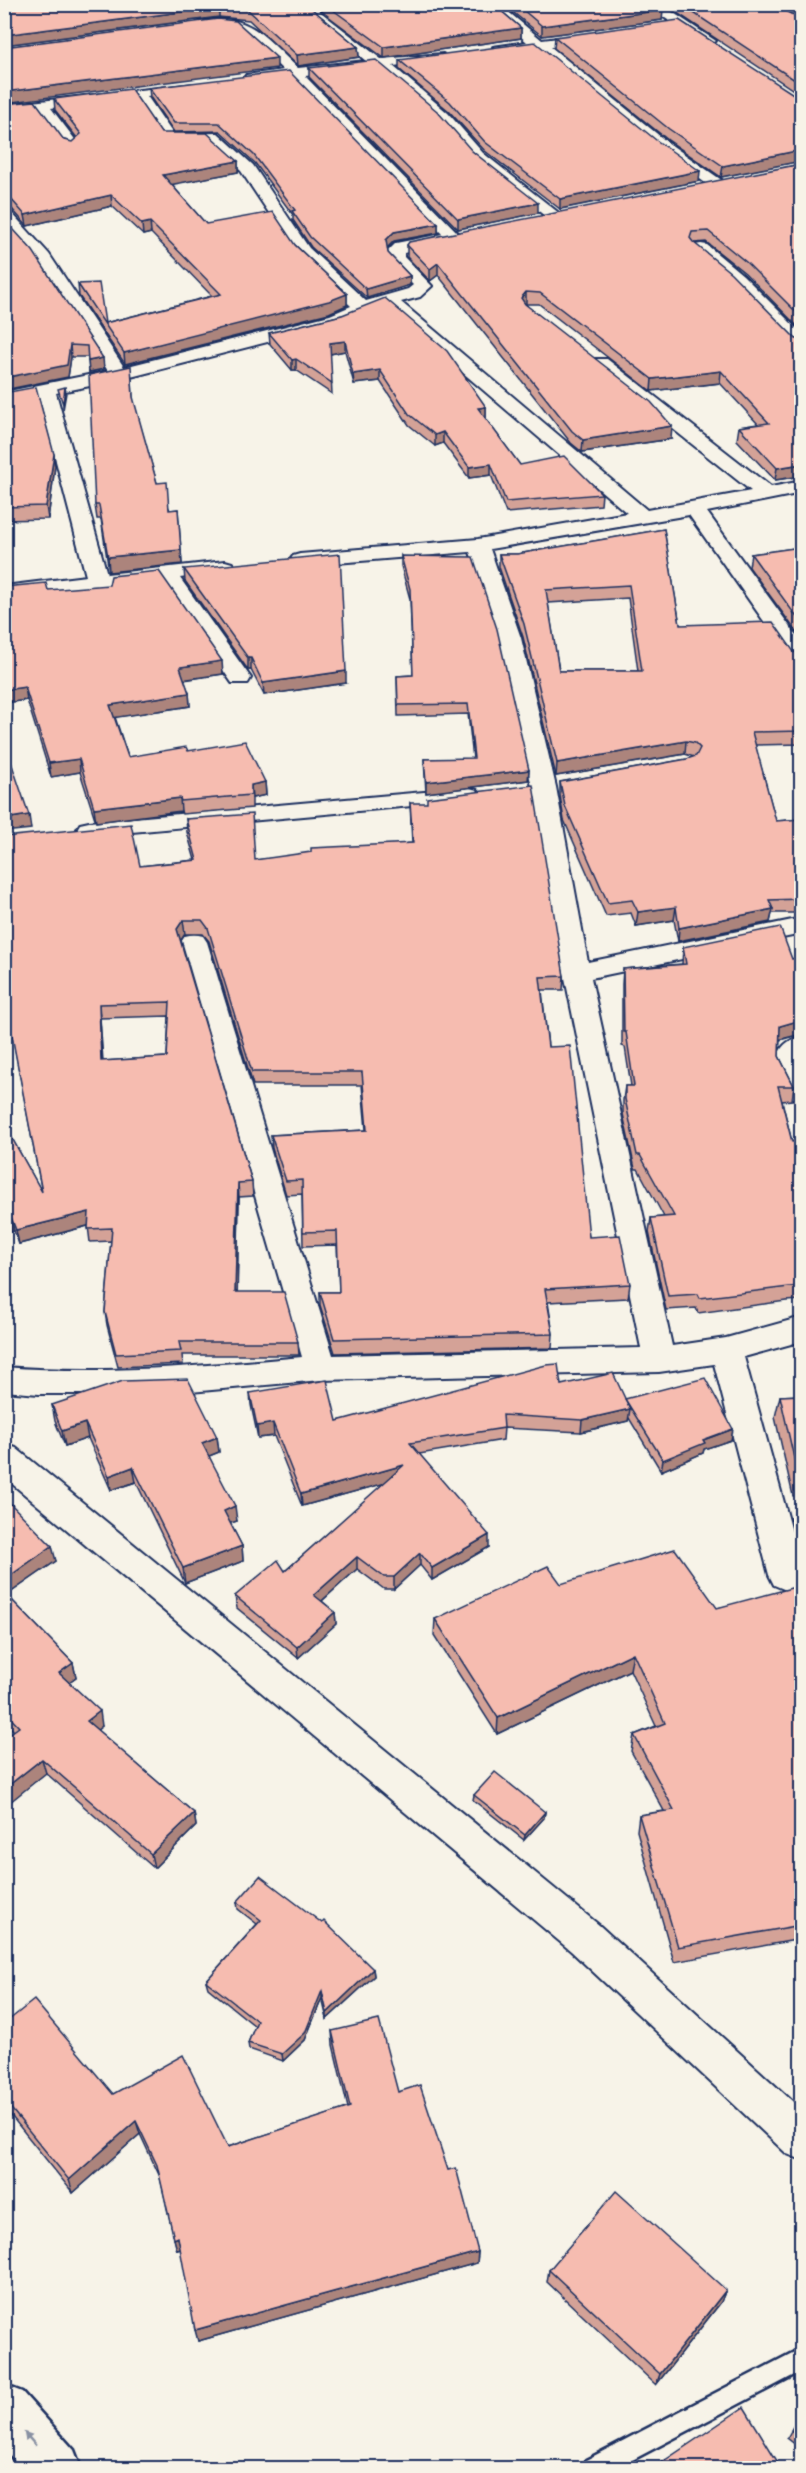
<svg xmlns="http://www.w3.org/2000/svg" width="806" height="2473" font-family="Mali,sans-serif">
<style>
.lines{fill:none;stroke-linecap:round;stroke-linejoin:round}
.service-casing{stroke:#1b2f5e;stroke-width:5}
.minor-casing{stroke:#1b2f5e;stroke-width:4}
.primary-casing{stroke:#1b2f5e;stroke-width:5}
.service{fill:#f7f3e8;fill-rule:evenodd}
.minor{fill:#f7f3e8;fill-rule:evenodd}
.primary{fill:#f7f3e8;fill-rule:evenodd}
.wall{fill:#d4a297;stroke:#1b2f5e;stroke-width:1.5;fill-rule:evenodd}
.shaded-wall{fill:#ac847b;stroke:#1b2f5e;stroke-width:1.5}
.building{fill:#f6bcb0;stroke:#1b2f5e;stroke-width:1.5;fill-rule:evenodd}
.oneway{fill:#8991a3}
</style>
<rect width="100%" height="100%" fill="#f7f3e8"/>
<filter id="ink" filterUnits="userSpaceOnUse"><feTurbulence type="fractalNoise" baseFrequency=".0167" numOctaves="2"/><feDisplacementMap in="SourceGraphic" scale="12" xChannelSelector="R" yChannelSelector="G"/><feConvolveMatrix kernelMatrix="1 2 1 2 8 2 1 2 1" color-interpolation-filters="sRGB"/></filter>
<g filter="url(#ink)">
<g class="lines">
<g class="service-casing">
<path id="service" d="M 802,2348 L 802,2371 L 617,2468 L 583,2468 L 586,2460 Z"/>
</g>
<g class="minor-casing">
<g id="minor">
<path d="M 484,4 L 499,4 L 542,40 L 601,33 L 601,39 L 551,47 L 667,142 L 723,181 L 725,184 L 723,187 L 711,187 L 657,148 L 536,49 L 493,53 L 493,47 L 527,42 Z"/>
<path d="M 644,4 L 660,4 L 716,41 L 709,45 L 704,44 Z"/>
<path d="M 313,6 L 381,59 L 443,54 L 443,60 L 438,61 L 393,66 L 448,113 L 483,153 L 564,217 L 556,222 L 550,220 L 473,159 L 438,119 L 378,68 L 305,76 L 461,236 L 459,239 L 404,253 L 404,257 L 432,286 L 420,297 L 401,302 L 647,510 L 751,491 L 595,367 L 592,363 L 595,359 L 607,359 L 771,487 L 802,481 L 802,493 L 707,512 L 802,643 L 802,666 L 794,664 L 689,515 L 490,549 L 521,638 L 556,787 L 588,962 L 802,918 L 802,934 L 591,978 L 672,1346 L 726,1338 L 802,1317 L 802,1341 L 744,1357 L 802,1568 L 798,1585 L 786,1590 L 774,1585 L 769,1575 L 714,1364 L 659,1372 L 321,1380 L 169,1394 L 39,1394 L 4,1391 L 4,1367 C 104,1375 203,1366 302,1357 L 181,942 L 185,936 L 194,934 L 203,936 L 207,942 L 333,1355 L 641,1348 L 564,973 L 532,787 L 499,638 L 470,552 L 300,566 L 293,564 L 290,560 L 293,556 L 300,554 L 478,539 L 627,513 L 385,306 L 342,323 L 119,380 L 56,393 L 107,574 L 225,561 L 232,563 L 235,567 L 232,571 L 180,578 L 251,678 L 248,683 L 232,683 L 161,581 L 4,598 L 4,586 L 86,576 L 39,396 L 4,403 L 4,392 L 108,371 L 36,261 L 4,225 L 4,209 L 10,211 L 49,254 L 124,367 L 330,315 L 351,306 L 297,255 L 241,171 L 209,141 L 164,142 L 133,98 L 51,108 L 80,146 L 72,151 L 67,149 L 37,109 L 4,113 L 4,105 L 194,84 L 196,87 L 194,90 L 147,96 L 173,134 L 218,133 L 253,165 L 309,248 L 366,301 L 408,289 L 413,285 L 390,262 L 388,251 L 396,243 L 442,234 L 291,78 L 246,81 L 244,78 L 246,75 L 283,70 C 272,60 249,33 236,28 C 224,23 205,34 195,25 C 200,20 206,20 212,20 C 252,14 271,44 298,68 L 366,61 L 308,13 L 306,10 Z"/>
<path d="M 701,244 L 707,245 L 743,275 L 802,334 L 802,350 L 796,349 L 731,283 L 695,253 L 693,249 L 695,245 Z"/>
<path d="M 469,788 L 477,790 L 481,795 L 477,800 L 89,836 L 80,834 L 77,829 L 80,824 L 89,822 Z"/>
<path d="M 802,1036 L 802,1100 L 792,1098 C 777,1073 766,1046 802,1036 Z"/>
<path d="M 4,1444 L 16,1448 L 599,1925 L 802,2110 L 802,2160 L 787,2154 L 571,1951 L 4,1477 Z"/>
</g>
</g>
<g class="primary-casing">
<path id="primary" d="M 4,2385 L 22,2392 L 74,2450 L 81,2468 L 22,2468 L 4,2449 Z"/>
</g>
<use href="#service" class="service"/>
<use href="#minor" class="minor"/>
<use href="#primary" class="primary"/>
</g>
<g class="wall">
<path d="M 4,4 L 308,6 L 358,47 L 359,57 L 298,66 L 249,20 L 219,17 L 4,45 Z"/>
<path d="M 312,4 L 493,4 L 521,28 L 521,38 L 384,58 Z"/>
<path d="M 503,4 L 656,4 L 662,20 L 542,36 Z"/>
<path d="M 664,4 L 771,4 L 801,19 L 801,95 Z"/>
<path d="M 777,4 L 801,4 L 801,17 Z"/>
<path d="M 555,37 L 801,99 L 801,161 L 721,177 L 668,140 L 554,48 Z"/>
<path d="M 399,60 L 699,181 L 560,209 L 485,151 L 449,111 L 399,69 Z"/>
<path d="M 309,68 L 472,151 L 538,213 L 458,229 L 309,77 Z"/>
<path d="M 149,88 L 438,224 L 438,233 L 394,241 L 387,249 L 388,253 L 410,276 L 410,285 L 367,298 L 311,247 L 293,220 L 293,215 L 255,163 L 220,131 L 174,132 L 150,97 Z"/>
<path d="M 54,99 L 161,133 L 238,161 L 238,172 L 171,184 L 206,224 L 295,245 L 347,294 L 347,305 L 329,313 L 125,364 L 79,296 L 78,284 L 105,323 L 212,296 L 151,233 L 143,235 L 112,206 L 27,226 L 12,209 L 4,208 L 4,104 L 64,140 L 72,142 L 77,138 L 55,110 Z"/>
<path d="M 801,164 L 801,330 L 745,273 L 706,242 L 693,243 L 796,339 L 801,339 L 801,476 L 775,480 L 737,440 L 739,427 L 758,424 L 720,383 L 651,391 L 539,304 L 525,304 L 671,439 L 582,452 L 571,443 L 438,275 L 430,281 L 407,257 L 407,245 Z"/>
<path d="M 4,219 L 104,369 L 89,372 L 88,357 L 71,357 L 68,377 L 4,390 Z"/>
<path d="M 342,315 L 486,407 L 486,418 L 485,418 L 520,465 L 602,494 L 601,505 L 506,513 L 491,475 L 469,478 L 443,443 L 435,446 L 409,425 L 380,381 L 354,384 L 345,351 L 330,354 L 332,394 L 296,370 L 292,370 L 270,344 L 269,333 Z"/>
<path d="M 132,379 L 133,400 L 157,483 L 170,510 L 178,509 L 182,564 L 109,572 L 101,519 L 97,519 L 95,505 Z"/>
<path d="M 4,393 L 54,454 L 55,466 L 48,519 L 4,520 Z"/>
<path d="M 664,529 L 680,625 L 801,655 L 801,744 L 755,745 L 776,821 L 801,819 L 801,913 L 772,913 L 770,922 L 678,941 L 674,920 L 636,926 L 631,913 L 606,916 L 564,820 L 560,795 L 560,782 L 687,759 L 694,757 L 685,754 L 556,776 L 523,637 L 499,567 L 499,554 L 517,554 ZM 628,598 L 638,671 L 559,671 L 548,603 Z"/>
<path d="M 801,547 L 801,638 L 749,567 L 751,554 Z"/>
<path d="M 401,556 L 529,770 L 528,780 L 426,793 L 424,759 L 473,759 L 468,714 L 398,716 L 397,676 L 413,675 L 410,599 L 401,566 Z"/>
<path d="M 184,569 L 346,683 L 264,695 L 251,670 L 248,670 L 185,581 Z"/>
<path d="M 4,586 L 48,590 L 223,674 L 184,680 L 189,693 L 190,706 L 115,717 L 128,757 L 188,751 L 265,782 L 266,795 L 252,798 L 252,808 L 182,814 L 181,811 L 96,822 L 80,772 L 51,777 L 27,700 L 4,703 Z"/>
<path d="M 410,803 L 564,976 L 563,990 L 542,990 L 548,1047 L 589,1237 L 630,1284 L 628,1298 L 548,1302 L 553,1334 L 552,1348 L 335,1353 L 320,1305 L 320,1292 L 339,1292 L 337,1245 L 303,1246 L 302,1194 L 286,1195 L 272,1148 L 271,1135 L 366,1130 L 362,1085 L 253,1085 L 209,941 L 203,934 L 185,934 L 181,940 L 252,1182 L 253,1196 L 239,1197 L 237,1292 L 298,1342 L 299,1355 L 182,1355 L 183,1364 L 118,1367 L 107,1325 L 105,1312 L 111,1241 L 90,1242 L 88,1226 L 19,1244 L 14,1231 L 4,1233 L 4,1124 L 42,1192 L 6,1002 L 4,1002 L 4,837 L 140,866 L 195,860 L 187,832 L 186,819 L 255,860 L 412,843 ZM 169,1016 L 167,1057 L 103,1061 L 100,1018 Z"/>
<path d="M 683,947 L 792,959 L 801,956 L 801,1034 L 780,1040 L 779,1056 L 794,1086 L 792,1100 L 782,1101 L 792,1142 L 801,1141 L 801,1300 L 786,1301 L 698,1313 L 696,1308 L 666,1310 L 649,1232 L 651,1218 L 664,1217 L 638,1169 L 635,1169 L 623,1114 L 623,1100 L 625,1086 L 631,1086 L 625,1047 L 622,1046 L 622,984 L 623,969 L 682,964 Z"/>
<path d="M 561,1385 L 625,1399 L 731,1440 L 704,1449 L 703,1453 L 661,1471 L 629,1418 L 628,1421 L 581,1432 L 504,1428 L 503,1440 L 419,1454 L 489,1547 L 432,1580 L 420,1565 L 394,1589 L 384,1589 L 357,1569 L 322,1601 L 335,1612 L 336,1624 L 298,1658 L 237,1608 L 235,1596 L 285,1571 L 385,1483 L 302,1506 L 274,1436 L 258,1438 L 251,1405 L 250,1393 L 337,1421 Z"/>
<path d="M 801,1395 L 801,1495 L 793,1496 L 775,1417 L 780,1396 Z"/>
<path d="M 52,1405 L 217,1437 L 219,1452 L 209,1456 L 237,1521 L 230,1523 L 242,1546 L 243,1561 L 185,1583 L 136,1482 L 111,1490 L 88,1438 L 65,1446 L 55,1421 Z"/>
<path d="M 4,1497 L 56,1561 L 7,1595 L 73,1663 L 76,1677 L 69,1682 L 102,1726 L 97,1730 L 194,1813 L 196,1826 L 154,1868 L 46,1773 L 14,1731 L 4,1721 Z"/>
<path d="M 561,1584 L 717,1608 L 801,1591 L 801,1939 L 674,1962 L 637,1831 L 639,1815 L 664,1811 L 631,1751 L 634,1735 L 656,1726 L 630,1670 L 497,1734 L 434,1635 L 435,1619 Z"/>
<path d="M 474,1795 L 545,1812 L 544,1818 L 524,1840 L 473,1800 Z"/>
<path d="M 237,1902 L 373,1969 L 374,1976 L 327,2019 L 322,1998 L 305,2040 L 283,2061 L 249,2049 L 248,2043 L 255,2026 L 208,1988 L 206,1981 L 257,1924 L 238,1909 Z"/>
<path d="M 4,2024 L 113,2094 L 228,2147 L 348,2108 L 333,2045 L 332,2031 L 398,2092 L 448,2170 L 478,2252 L 477,2263 L 198,2341 L 181,2249 L 177,2250 L 160,2177 L 140,2134 L 73,2193 L 4,2107 Z"/>
<path d="M 549,2270 L 721,2302 L 656,2385 L 547,2282 Z"/>
<path d="M 801,2413 L 801,2449 L 787,2438 Z"/>
</g>
<g class="shaded-wall">
<path d="M 219,7 L 219,17 L 4,45 L 4,35 Z"/>
<path d="M 663,10 L 662,20 L 542,36 L 542,26 Z"/>
<path d="M 521,28 L 521,38 L 384,58 L 384,47 Z"/>
<path d="M 358,47 L 359,57 L 298,66 L 297,55 Z"/>
<path d="M 277,58 L 277,68 L 4,103 L 4,92 Z"/>
<path d="M 801,150 L 801,161 L 721,177 L 723,166 Z"/>
<path d="M 238,161 L 238,172 L 164,186 L 163,175 Z"/>
<path d="M 700,171 L 699,181 L 560,209 L 560,199 Z"/>
<path d="M 111,195 L 112,206 L 27,226 L 25,215 Z"/>
<path d="M 538,203 L 538,213 L 458,229 L 458,219 Z"/>
<path d="M 150,222 L 151,233 L 143,235 L 142,224 Z"/>
<path d="M 438,224 L 438,233 L 394,241 L 386,249 L 386,240 L 394,232 Z"/>
<path d="M 438,263 L 438,275 L 430,281 L 430,269 Z"/>
<path d="M 410,276 L 410,285 L 367,298 L 366,289 Z"/>
<path d="M 526,292 L 526,304 L 521,310 L 521,298 Z"/>
<path d="M 347,294 L 347,305 L 329,313 L 125,364 L 124,353 Z"/>
<path d="M 345,341 L 345,351 L 330,354 L 330,343 Z"/>
<path d="M 70,345 L 71,357 L 68,377 L 4,390 L 4,378 Z"/>
<path d="M 103,358 L 104,369 L 89,372 L 88,361 Z"/>
<path d="M 296,359 L 296,370 L 292,370 L 292,360 Z"/>
<path d="M 380,370 L 380,381 L 354,384 L 353,374 Z"/>
<path d="M 721,371 L 720,383 L 651,391 L 652,379 Z"/>
<path d="M 65,387 L 66,393 L 63,410 L 63,404 Z"/>
<path d="M 486,407 L 486,418 L 477,419 L 478,408 Z"/>
<path d="M 672,426 L 671,439 L 582,452 L 583,440 Z"/>
<path d="M 443,432 L 443,443 L 435,446 L 435,435 Z"/>
<path d="M 54,454 L 55,466 L 48,519 L 46,506 Z"/>
<path d="M 491,464 L 491,475 L 469,478 L 469,467 Z"/>
<path d="M 801,464 L 801,476 L 775,480 L 777,468 Z"/>
<path d="M 181,550 L 182,564 L 109,572 L 108,557 Z"/>
<rect x="248" y="658" width="3" height="12"/>
<path d="M 222,661 L 223,674 L 181,680 L 180,667 Z"/>
<path d="M 346,671 L 346,683 L 264,695 L 263,683 Z"/>
<path d="M 25,687 L 27,700 L 4,703 L 4,690 Z"/>
<path d="M 189,693 L 190,706 L 112,718 L 110,705 Z"/>
<path d="M 686,741 L 685,754 L 556,776 L 557,763 Z"/>
<path d="M 79,759 L 80,772 L 51,777 L 49,763 Z"/>
<path d="M 529,770 L 528,780 L 426,793 L 426,782 Z"/>
<path d="M 265,782 L 266,795 L 252,798 L 251,785 Z"/>
<path d="M 180,798 L 181,811 L 96,822 L 94,808 Z"/>
<path d="M 29,815 L 31,829 L 4,832 L 4,819 Z"/>
<path d="M 676,907 L 674,920 L 636,926 L 638,912 Z"/>
<path d="M 773,909 L 770,922 L 678,941 L 679,928 Z"/>
<path d="M 183,920 L 185,934 L 179,943 L 177,929 Z"/>
<path d="M 99,1004 L 100,1018 L 103,1075 L 101,1061 Z"/>
<path d="M 801,1020 L 801,1034 L 778,1040 L 780,1026 Z"/>
<path d="M 238,1183 L 239,1197 L 237,1305 L 235,1292 Z"/>
<path d="M 89,1212 L 91,1225 L 19,1244 L 16,1230 Z"/>
<path d="M 11,1217 L 14,1231 L 4,1233 L 4,1219 Z"/>
<path d="M 630,1409 L 628,1421 L 581,1432 L 582,1420 Z"/>
<path d="M 85,1423 L 88,1438 L 65,1446 L 62,1431 Z"/>
<path d="M 273,1423 L 274,1436 L 258,1438 L 257,1426 Z"/>
<path d="M 733,1429 L 731,1440 L 704,1449 L 703,1453 L 661,1471 L 663,1460 L 703,1440 Z"/>
<path d="M 217,1437 L 219,1452 L 204,1458 L 202,1443 Z"/>
<path d="M 404,1465 L 404,1478 L 302,1506 L 301,1494 Z"/>
<path d="M 133,1467 L 136,1482 L 111,1490 L 109,1476 Z"/>
<path d="M 235,1506 L 237,1521 L 225,1525 L 224,1511 Z"/>
<path d="M 489,1535 L 489,1547 L 432,1580 L 432,1568 Z"/>
<path d="M 52,1546 L 56,1561 L 4,1597 L 4,1580 Z"/>
<path d="M 242,1546 L 243,1561 L 185,1583 L 183,1568 Z"/>
<path d="M 420,1553 L 420,1565 L 394,1589 L 394,1577 Z"/>
<path d="M 357,1557 L 357,1569 L 315,1607 L 314,1595 Z"/>
<path d="M 335,1612 L 336,1624 L 298,1658 L 297,1647 Z"/>
<path d="M 633,1653 L 630,1670 L 497,1734 L 498,1718 Z"/>
<path d="M 73,1663 L 76,1677 L 62,1687 L 59,1673 Z"/>
<path d="M 100,1711 L 102,1726 L 90,1736 L 87,1721 Z"/>
<path d="M 42,1759 L 46,1773 L 4,1807 L 4,1789 Z"/>
<path d="M 545,1812 L 544,1818 L 524,1840 L 525,1835 Z"/>
<path d="M 194,1813 L 196,1826 L 154,1868 L 151,1854 Z"/>
<path d="M 373,1969 L 374,1976 L 327,2019 L 327,2013 Z"/>
<path d="M 322,1991 L 322,1998 L 305,2040 L 283,2061 L 282,2054 Z"/>
<path d="M 136,2121 L 140,2134 L 73,2193 L 69,2180 Z"/>
<path d="M 178,2237 L 181,2249 L 177,2250 L 174,2239 Z"/>
<path d="M 478,2252 L 477,2263 L 198,2341 L 195,2330 Z"/>
<path d="M 726,2290 L 721,2302 L 656,2385 L 660,2374 Z"/>
</g>
<g class="building">
<path d="M 4,4 L 306,4 L 358,47 L 297,55 L 248,10 L 219,7 L 4,35 Z"/>
<path d="M 325,4 L 493,4 L 521,28 L 384,47 Z"/>
<path d="M 516,4 L 656,4 L 663,10 L 542,26 Z"/>
<path d="M 680,4 L 771,4 L 801,19 L 801,84 Z"/>
<path d="M 218,19 L 236,21 L 277,58 L 4,92 L 4,47 Z"/>
<path d="M 679,20 L 801,99 L 801,150 L 723,166 L 669,129 L 555,37 Z"/>
<path d="M 535,42 L 656,140 L 700,171 L 560,199 L 485,142 L 450,102 L 399,60 Z"/>
<path d="M 376,60 L 437,111 L 472,151 L 538,203 L 458,219 L 309,68 Z"/>
<path d="M 289,71 L 438,224 L 394,232 L 386,240 L 388,253 L 410,276 L 366,289 L 310,237 L 292,211 L 295,210 L 254,155 L 219,123 L 174,123 L 149,88 Z"/>
<path d="M 131,89 L 161,133 L 207,133 L 238,161 L 163,175 L 206,224 L 273,212 L 295,245 L 347,294 L 329,301 L 124,353 L 78,284 L 99,283 L 105,323 L 221,294 L 150,222 L 142,224 L 111,195 L 25,215 L 10,198 L 4,197 L 4,104 L 35,101 L 64,140 L 72,142 L 81,134 L 54,99 Z"/>
<path d="M 801,164 L 801,317 L 746,262 L 708,231 L 692,232 L 690,238 L 693,242 L 731,273 L 796,339 L 801,339 L 801,464 L 777,468 L 739,427 L 769,423 L 721,371 L 652,379 L 540,293 L 526,292 L 521,298 L 525,304 L 651,402 L 672,426 L 583,440 L 572,431 L 438,263 L 430,269 L 407,245 L 409,242 Z"/>
<path d="M 4,219 L 33,251 L 103,358 L 88,361 L 87,346 L 70,345 L 67,365 L 4,378 Z"/>
<path d="M 385,298 L 447,351 L 486,407 L 478,408 L 520,465 L 564,456 L 602,494 L 506,502 L 491,464 L 469,467 L 443,432 L 435,435 L 409,414 L 380,370 L 353,374 L 345,341 L 330,343 L 332,383 L 296,359 L 292,360 L 269,333 L 342,315 Z"/>
<path d="M 131,366 L 133,397 L 157,483 L 167,482 L 169,510 L 178,509 L 181,550 L 108,557 L 99,505 L 95,505 L 89,375 Z"/>
<path d="M 36,387 L 54,454 L 46,506 L 4,507 L 4,393 Z"/>
<path d="M 65,387 L 63,404 L 58,389 Z"/>
<path d="M 664,529 L 680,625 L 773,622 L 794,652 L 801,655 L 801,731 L 752,732 L 776,821 L 801,819 L 801,899 L 769,900 L 773,909 L 679,928 L 676,907 L 638,912 L 632,900 L 608,903 L 565,806 L 560,782 L 687,759 L 696,756 L 700,748 L 695,743 L 686,741 L 557,763 L 524,624 L 499,554 L 517,554 ZM 629,585 L 642,671 L 559,671 L 546,590 Z"/>
<path d="M 801,547 L 801,623 L 751,554 Z"/>
<path d="M 340,554 L 346,671 L 263,683 L 251,658 L 248,658 L 184,569 Z"/>
<path d="M 401,556 L 473,557 L 497,629 L 529,770 L 426,782 L 424,759 L 474,758 L 468,704 L 398,705 L 397,676 L 413,675 L 410,589 Z"/>
<path d="M 159,571 L 222,661 L 180,667 L 189,693 L 110,705 L 128,757 L 186,747 L 188,751 L 245,741 L 265,782 L 251,785 L 251,795 L 181,801 L 180,798 L 94,808 L 79,759 L 49,763 L 25,687 L 4,690 L 4,587 L 46,583 L 48,590 L 109,585 L 111,576 Z"/>
<path d="M 9,756 L 29,815 L 4,819 L 4,757 Z"/>
<path d="M 533,785 L 564,976 L 540,977 L 548,1047 L 570,1046 L 589,1237 L 620,1235 L 630,1284 L 545,1289 L 553,1334 L 334,1339 L 320,1292 L 339,1292 L 337,1231 L 303,1232 L 302,1180 L 286,1181 L 271,1135 L 367,1130 L 362,1072 L 252,1072 L 208,928 L 202,920 L 183,920 L 177,929 L 252,1182 L 238,1183 L 235,1292 L 284,1292 L 298,1342 L 179,1342 L 181,1351 L 116,1354 L 105,1312 L 112,1228 L 88,1229 L 89,1212 L 16,1230 L 11,1217 L 4,1219 L 4,1124 L 42,1192 L 4,994 L 4,837 L 131,824 L 140,866 L 197,860 L 186,819 L 252,814 L 255,860 L 311,852 L 311,848 L 413,843 L 410,803 L 427,803 L 427,798 ZM 170,1002 L 167,1057 L 101,1061 L 99,1004 Z"/>
<path d="M 780,927 L 792,959 L 801,956 L 801,1020 L 780,1026 L 779,1056 L 794,1086 L 778,1086 L 792,1142 L 801,1141 L 801,1286 L 789,1287 L 700,1298 L 698,1294 L 668,1296 L 651,1218 L 674,1216 L 640,1155 L 637,1155 L 625,1099 L 625,1086 L 634,1086 L 626,1032 L 624,1032 L 623,969 L 686,964 L 683,947 Z"/>
<path d="M 558,1364 L 561,1385 L 613,1373 L 630,1409 L 582,1420 L 503,1415 L 504,1428 L 410,1443 L 489,1535 L 432,1568 L 420,1553 L 394,1577 L 384,1577 L 357,1557 L 314,1595 L 335,1612 L 297,1647 L 235,1596 L 278,1560 L 285,1571 L 404,1465 L 301,1494 L 273,1423 L 257,1426 L 250,1393 L 327,1380 L 337,1421 L 546,1365 Z"/>
<path d="M 705,1378 L 733,1429 L 703,1440 L 705,1443 L 663,1460 L 625,1399 Z"/>
<path d="M 188,1379 L 217,1437 L 202,1443 L 235,1506 L 224,1511 L 242,1546 L 183,1568 L 133,1467 L 109,1476 L 85,1423 L 62,1431 L 52,1405 L 123,1381 Z"/>
<path d="M 801,1395 L 801,1475 L 798,1476 L 780,1396 Z"/>
<path d="M 4,1497 L 52,1546 L 4,1580 Z"/>
<path d="M 675,1549 L 717,1608 L 799,1586 L 801,1591 L 801,1925 L 678,1947 L 639,1815 L 674,1810 L 634,1735 L 665,1723 L 633,1653 L 498,1718 L 435,1619 L 548,1566 L 561,1584 Z"/>
<path d="M 4,1592 L 73,1663 L 59,1673 L 100,1711 L 87,1721 L 194,1813 L 151,1854 L 42,1759 L 4,1789 L 4,1738 L 19,1727 L 4,1711 Z"/>
<path d="M 495,1772 L 545,1812 L 525,1835 L 474,1795 Z"/>
<path d="M 260,1876 L 322,1923 L 324,1921 L 373,1969 L 327,2013 L 322,1991 L 305,2033 L 282,2054 L 248,2043 L 257,2021 L 206,1981 L 261,1920 L 237,1902 Z"/>
<path d="M 34,2000 L 113,2094 L 183,2055 L 228,2147 L 350,2107 L 332,2031 L 379,2020 L 398,2092 L 420,2085 L 448,2170 L 456,2168 L 478,2252 L 195,2330 L 178,2237 L 174,2239 L 157,2165 L 136,2121 L 69,2180 L 4,2100 L 4,2024 Z"/>
<path d="M 616,2191 L 726,2290 L 660,2374 L 549,2270 Z"/>
<path d="M 744,2407 L 782,2469 L 652,2469 Z"/>
<path d="M 801,2413 L 801,2438 L 791,2430 Z"/>
</g>
<defs><path id="oneway-solid" d="M-6-.8H1V-3.2L6.5 0L1 3.2V.8H-6Z" transform="scale(1.5)"/></defs>
<use class="oneway" href="#oneway-solid" transform="translate(30 2439) rotate(-131)"/>
</g>
<rect width="806" height="2473" fill="none" stroke="#f7f3e8" stroke-width="24"/>
<rect x="12" y="12" width="782" height="2449" fill="none" stroke="#1b2f5e" stroke-width="2" filter="url(#ink)"/>
</svg>
